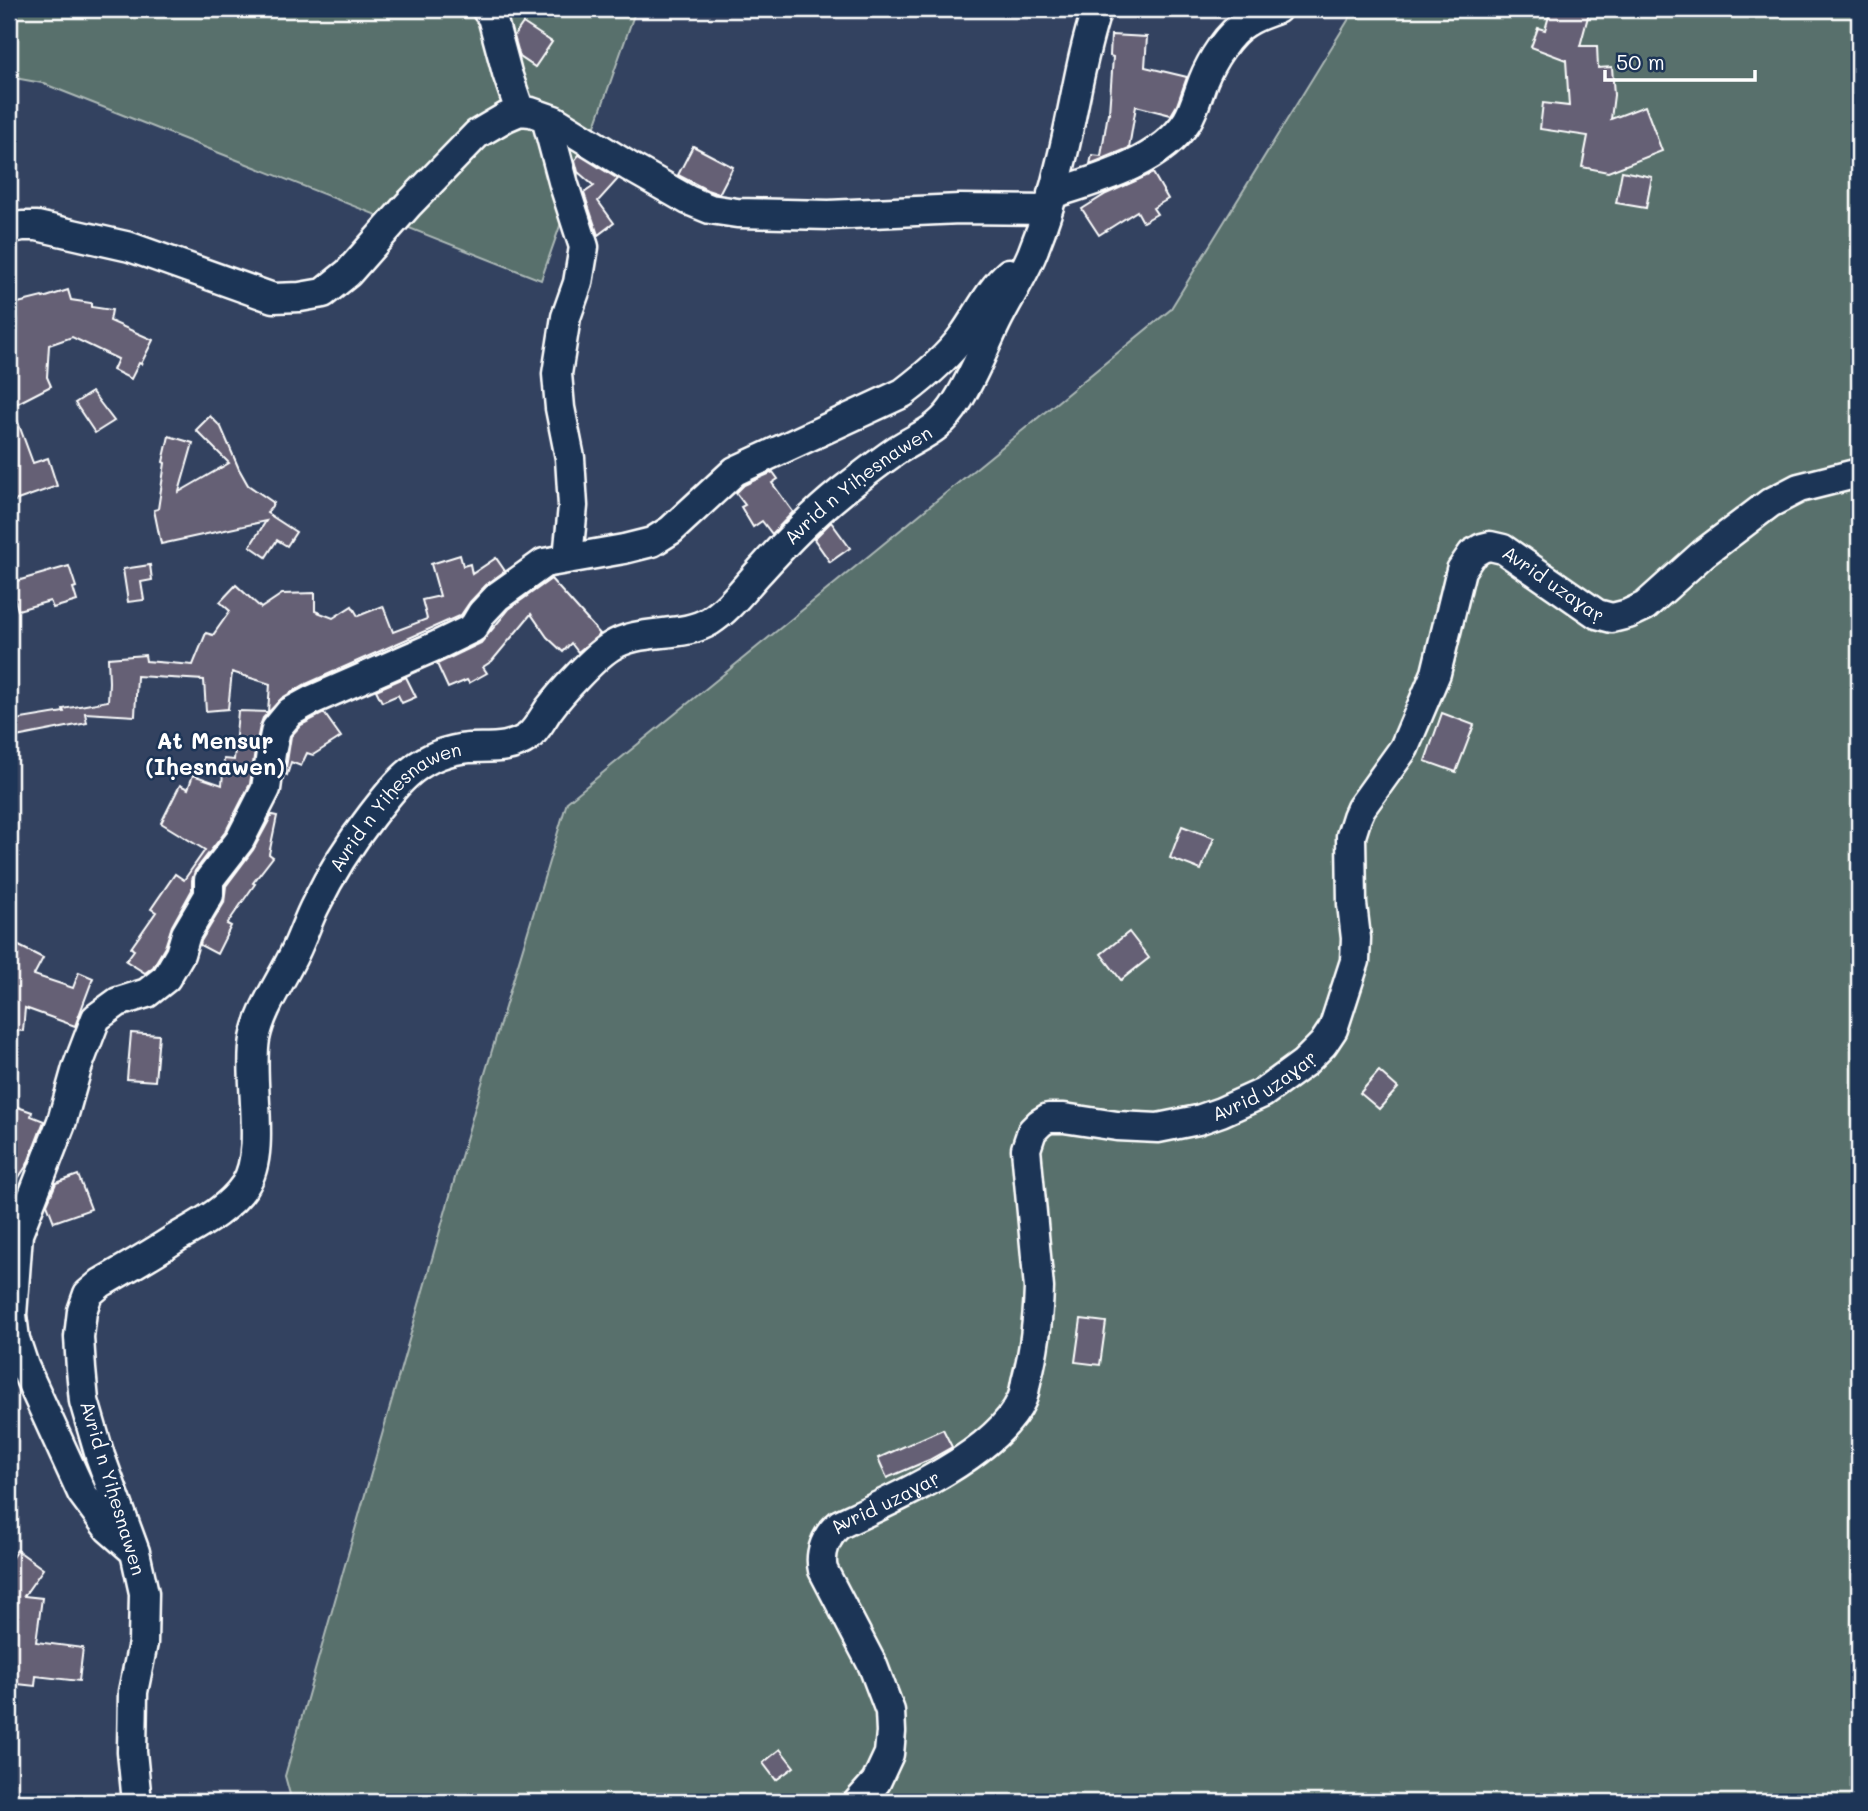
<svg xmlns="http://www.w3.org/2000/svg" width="1868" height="1811" font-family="Mali,sans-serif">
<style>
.green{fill:#58706c;stroke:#acb8b6;stroke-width:2}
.building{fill:#656075;stroke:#fff;stroke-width:2}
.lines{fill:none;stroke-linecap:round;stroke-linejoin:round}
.minor-casing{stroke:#fff;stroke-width:33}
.minor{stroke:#1d3557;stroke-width:28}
.labels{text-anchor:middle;stroke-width:5;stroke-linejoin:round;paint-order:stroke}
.street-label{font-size:19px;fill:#fff;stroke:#1d3557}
.quarter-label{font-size:23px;font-weight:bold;fill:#fff;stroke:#1d3557}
</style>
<rect width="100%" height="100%" fill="#334260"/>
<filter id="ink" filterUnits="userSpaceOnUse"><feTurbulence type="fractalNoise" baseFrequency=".0143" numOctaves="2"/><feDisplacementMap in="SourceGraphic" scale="14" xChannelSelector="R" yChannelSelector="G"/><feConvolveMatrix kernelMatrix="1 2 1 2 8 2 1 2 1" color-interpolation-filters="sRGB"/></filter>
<g filter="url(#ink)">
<g class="green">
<path d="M 9,9 L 636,9 L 541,280 L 42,83 L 9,77 Z"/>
<path d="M 1355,9 L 1859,9 L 1859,1802 L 292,1802 L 285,1776 L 480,1090 L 567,802 L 1170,310 Z"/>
</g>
<g class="building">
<path d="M 1551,9 L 1590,9 L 1580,46 L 1597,46 L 1598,68 L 1612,67 L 1614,95 L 1611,119 L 1645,106 L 1662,151 L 1608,172 L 1582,167 L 1588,136 L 1540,129 L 1543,103 L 1569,106 L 1566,60 L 1531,47 L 1538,28 L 1545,30 Z"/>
<path d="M 523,23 L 552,42 L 535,67 L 520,57 L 514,36 Z"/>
<path d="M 1111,35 L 1147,37 L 1145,67 L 1187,77 L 1177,105 L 1171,115 L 1136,106 L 1129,148 L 1090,164 L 1092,155 L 1101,156 L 1108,113 L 1109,113 L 1113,57 L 1110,56 Z"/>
<path d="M 693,146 L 733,167 L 719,194 L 707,190 L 678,175 Z"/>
<path d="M 579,155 L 618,179 L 598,201 L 614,223 L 598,235 L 584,193 L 594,186 L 578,172 L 575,160 Z"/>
<path d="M 1622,171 L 1652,177 L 1646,208 L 1616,203 Z"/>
<path d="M 1153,173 L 1168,199 L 1153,208 L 1157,214 L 1143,222 L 1137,211 L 1099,235 L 1082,209 L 1106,194 Z"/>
<path d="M 68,290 L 71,300 L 91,303 L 91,307 L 112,310 L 110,321 L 153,340 L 141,364 L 139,363 L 131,379 L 113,370 L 118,359 L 72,337 L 49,345 L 47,377 L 51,386 L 12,406 L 33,463 L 48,458 L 57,486 L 9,503 L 9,403 L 12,404 L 18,320 L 14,304 L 42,297 L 43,298 Z"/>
<path d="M 92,392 L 114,421 L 95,433 L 75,403 Z"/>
<path d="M 210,416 L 221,427 L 239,469 L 248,485 L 274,503 L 267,513 L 296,532 L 287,546 L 277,540 L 266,557 L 250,546 L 266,521 L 161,544 L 154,510 L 158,509 L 165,463 L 163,462 L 169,436 L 193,443 L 179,492 L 229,463 L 196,430 Z"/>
<path d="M 773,472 L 778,479 L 772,483 L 793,512 L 772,534 L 762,521 L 753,527 L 741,507 L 745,505 L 736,493 L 744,485 Z"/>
<path d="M 831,522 L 850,548 L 830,562 L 814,539 Z"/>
<path d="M 460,555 L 463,566 L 470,564 L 472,574 L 496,558 L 505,571 L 486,585 L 470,602 L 461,615 L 304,685 L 282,698 L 263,718 L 260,726 L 255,750 L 250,784 L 226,831 L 195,871 L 192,880 L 192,890 L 172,926 L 165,947 L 153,967 L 145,973 L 126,961 L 134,950 L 131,948 L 156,912 L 151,909 L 175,874 L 184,880 L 205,850 L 161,823 L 180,785 L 188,789 L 193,775 L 222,785 L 224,759 L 234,760 L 238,711 L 268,712 L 270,684 L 232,672 L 228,709 L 206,711 L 204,680 L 137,676 L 135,716 L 85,713 L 87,723 L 11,738 L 9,721 L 64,712 L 63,709 L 108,701 L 109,682 L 108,658 L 145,655 L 146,661 L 193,665 L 206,633 L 213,635 L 230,611 L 220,602 L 236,585 L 261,608 L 282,594 L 315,593 L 315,611 L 333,618 L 352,606 L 358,616 L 383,606 L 393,632 L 427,619 L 422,600 L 440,596 L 431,564 Z"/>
<path d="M 150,565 L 152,580 L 141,582 L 144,600 L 128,602 L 123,569 Z"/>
<path d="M 69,566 L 76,587 L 73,588 L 77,601 L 53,608 L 50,601 L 18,610 L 10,583 Z"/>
<path d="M 551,579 L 600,634 L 578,652 L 571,643 L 563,652 L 547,637 L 531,614 L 492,661 L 483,667 L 487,673 L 469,683 L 467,680 L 448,688 L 437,664 L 481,643 L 509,609 Z"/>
<path d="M 406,677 L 416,697 L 402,703 L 398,695 L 382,702 L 376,690 Z"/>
<path d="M 324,713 L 341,737 L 313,755 L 307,753 L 301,766 L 291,762 L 287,775 L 285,774 L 291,736 L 301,725 Z"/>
<path d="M 1442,713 L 1474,725 L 1456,772 L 1425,761 Z"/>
<path d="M 272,815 L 277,816 L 269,854 L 273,857 L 253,883 L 255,884 L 227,924 L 231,926 L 217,954 L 200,945 L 201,941 L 224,903 L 226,886 L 253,850 Z"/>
<path d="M 1182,826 L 1214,838 L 1201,870 L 1170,858 Z"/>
<path d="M 1129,932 L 1149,958 L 1121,980 L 1101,954 Z"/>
<path d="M 15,944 L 43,958 L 34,975 L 73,988 L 79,972 L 93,978 L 75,1026 L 25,1008 L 23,1031 L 9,1030 L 9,955 Z"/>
<path d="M 131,1033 L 159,1035 L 155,1081 L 127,1079 Z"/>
<path d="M 1379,1071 L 1398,1088 L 1379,1109 L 1360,1093 Z"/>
<path d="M 9,1104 L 32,1112 L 31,1116 L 44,1121 L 27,1165 L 9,1192 Z"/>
<path d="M 78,1175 L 91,1209 L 54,1222 L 47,1204 L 56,1183 Z"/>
<path d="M 1081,1319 L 1106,1322 L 1100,1365 L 1075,1362 Z"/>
<path d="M 943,1429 L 952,1447 L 929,1460 L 887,1478 L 878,1458 Z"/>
<path d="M 17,1550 L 43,1569 L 24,1596 L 42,1598 L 36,1642 L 83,1648 L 79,1681 L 36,1676 L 35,1686 L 9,1683 L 9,1562 Z"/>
<path d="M 780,1749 L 794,1767 L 776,1780 L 763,1763 Z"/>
</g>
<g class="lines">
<g class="minor-casing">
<g id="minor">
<path d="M 486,9 L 492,17 L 507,73 L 520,111"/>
<path d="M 546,118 L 564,185 L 584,247 L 578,283 L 566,317 L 557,374 L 560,408 L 570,458 L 573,506 L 568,558"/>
<path d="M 1052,194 C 1096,180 1160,163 1187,121 C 1194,110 1198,94 1203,81 C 1211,61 1228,33 1247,22 C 1256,16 1267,13 1277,9"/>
<path d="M 9,229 L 22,226 L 37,226 L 130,247 L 273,298 L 300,297 L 323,293 L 348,273 L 408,205 L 477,134 L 506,117 L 520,111 L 531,112 L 554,120 L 630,167 L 688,200 L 710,209 L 737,213 L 829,215 L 960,209 L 1047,210"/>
<path d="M 133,1550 L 108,1528 L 82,1493 L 24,1366 L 15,1339 L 12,1315 L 18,1234 L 62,1121 L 77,1068 L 96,1018 L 118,1002 L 147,993 L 166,978 L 180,954 L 186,934 L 209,895 L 209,880 L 240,840 L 266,789 L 271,753 L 276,729 L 290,712 L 312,700 L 436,646 L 473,628 L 482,613 L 498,596 L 544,563 L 624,549 L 652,542 L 671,530 L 735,471 L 903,393 C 924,377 948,357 963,336 C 979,314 989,290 1009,273"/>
<path id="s1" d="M 137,1802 L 132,1752 L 133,1692 L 143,1643 L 144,1593 L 135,1552 L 100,1456 L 84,1401 L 81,1369 L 79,1337 L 82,1311 L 88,1294 L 101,1283 C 127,1268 152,1254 176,1238 C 200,1224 229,1209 245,1185 C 267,1151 248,1081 255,1039 C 261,1008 282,980 295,952 C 303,936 308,919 316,904 C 331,873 351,842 372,815 C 399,780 421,752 469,748 C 489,747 510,750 528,737 C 537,730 542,719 549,709 C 561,693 593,658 610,647 C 640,627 681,639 710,621 C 730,608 744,588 760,571 C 785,543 811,516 841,492 C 859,478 878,463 897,450 C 922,434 940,430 957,402 C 973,377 983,350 996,323 C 1007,300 1022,278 1032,254 C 1044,224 1054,193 1061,162 C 1074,111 1080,59 1097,9"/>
<path id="s2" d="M 858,1802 L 876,1782 L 889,1754 L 891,1732 L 890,1711 L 873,1666 L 823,1570 C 819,1553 826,1535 840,1524 C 893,1500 998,1454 1022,1399 C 1025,1392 1025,1384 1027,1378 C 1035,1348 1038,1318 1039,1288 L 1026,1149 L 1032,1131 L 1040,1123 L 1048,1118 L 1064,1118 L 1117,1126 L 1158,1128 L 1198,1120 L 1221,1112 L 1263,1093 L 1304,1063 L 1323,1044 L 1333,1029 L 1355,961 L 1356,938 L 1352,904 L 1351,836 L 1357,817 L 1361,808 L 1404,748 L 1436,673 L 1461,570 L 1472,554 L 1482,548 L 1490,546 L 1503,549 L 1597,614 L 1612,618 L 1628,614 L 1645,606 L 1704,553 L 1770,503 L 1799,488 L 1859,473"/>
</g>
</g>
<use href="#minor" class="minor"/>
</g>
</g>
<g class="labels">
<g class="street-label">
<text dy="7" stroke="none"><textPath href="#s1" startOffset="1726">Avrid n Yiḥesnawen</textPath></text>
<text dy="7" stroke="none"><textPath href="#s2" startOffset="1745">Avrid uzaɣaṛ</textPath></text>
<text dy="7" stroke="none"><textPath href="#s1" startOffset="1138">Avrid n Yiḥesnawen</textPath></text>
<text dy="7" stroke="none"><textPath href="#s2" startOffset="1052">Avrid uzaɣaṛ</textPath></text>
<text transform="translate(113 1488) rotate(73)" y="7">Avrid n Yiḥesnawen</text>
<text dy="7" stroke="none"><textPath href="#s2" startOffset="359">Avrid uzaɣaṛ</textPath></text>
</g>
<g class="quarter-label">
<text x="215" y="749">At Mensuṛ<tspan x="215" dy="26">(Iḥesnawen)</tspan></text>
</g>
</g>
<rect width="1868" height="1811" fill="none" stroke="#1d3557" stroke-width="35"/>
<rect x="18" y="18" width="1833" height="1776" fill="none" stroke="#fff" stroke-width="2.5" filter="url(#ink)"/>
<path d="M1605 70v10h150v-10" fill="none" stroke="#ffffff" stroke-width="3.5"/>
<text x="1616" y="70" font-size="21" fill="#ffffff" stroke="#1d3557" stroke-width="5" paint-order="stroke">50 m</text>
</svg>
